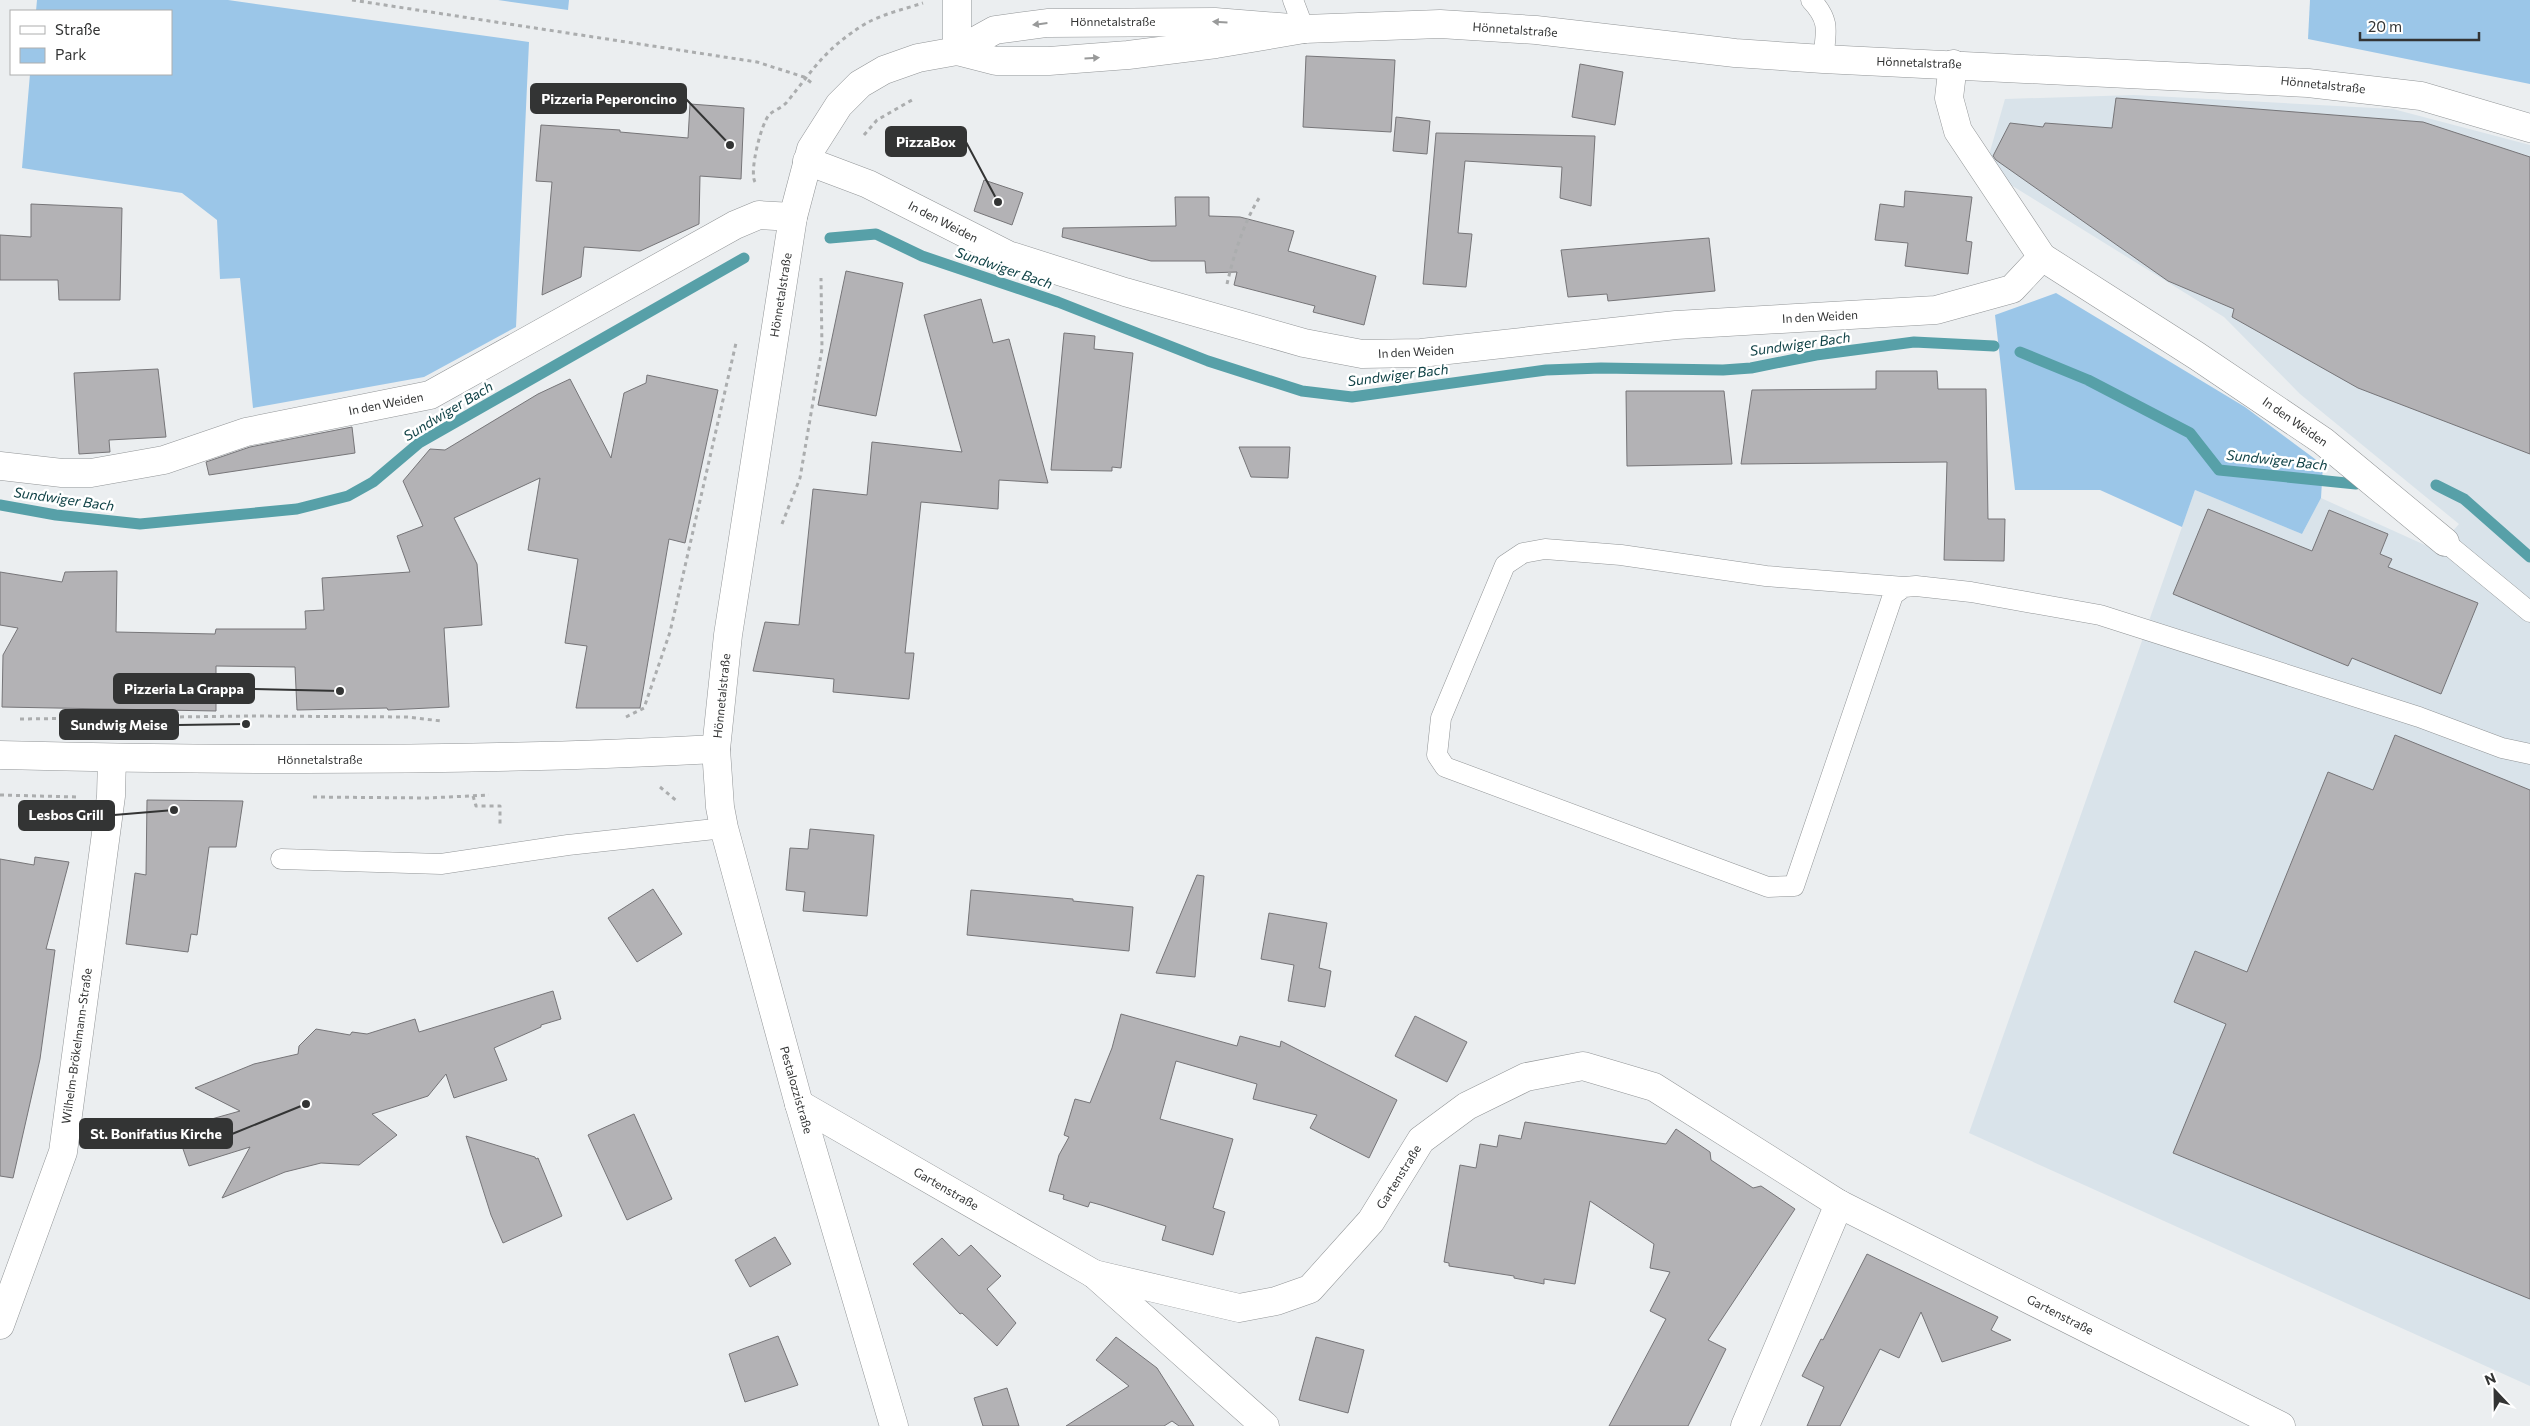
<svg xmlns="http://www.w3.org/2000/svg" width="2530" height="1426" font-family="Commissioner,sans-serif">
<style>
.built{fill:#d9e3ea}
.green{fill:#9bc6e8}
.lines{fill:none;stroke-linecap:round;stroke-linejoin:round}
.stream{stroke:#57a0a8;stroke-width:11}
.building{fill:#b3b2b5;stroke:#767578}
.service-casing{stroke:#929597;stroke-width:21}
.minor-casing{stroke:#929597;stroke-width:29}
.tertiary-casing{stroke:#929597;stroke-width:29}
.secondary-casing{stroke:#929597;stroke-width:29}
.path{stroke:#abadae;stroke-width:3;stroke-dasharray:4 4;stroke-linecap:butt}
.service{stroke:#fff;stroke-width:20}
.minor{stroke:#fff;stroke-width:28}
.tertiary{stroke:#fff;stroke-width:28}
.secondary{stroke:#fff;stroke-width:28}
.oneway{fill:#999a9a}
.labels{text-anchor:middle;stroke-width:5;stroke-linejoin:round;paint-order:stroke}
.street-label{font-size:12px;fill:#333434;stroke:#fff}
.water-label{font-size:14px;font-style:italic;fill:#104246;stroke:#fff}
.leader{fill:none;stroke:#333434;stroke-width:2}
.callout-dot{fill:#333434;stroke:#fff;stroke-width:2}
.callout{fill:#333434;stroke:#333434;stroke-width:2}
.callout-label{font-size:14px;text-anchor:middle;font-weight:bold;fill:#fff}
</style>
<rect width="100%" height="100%" fill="#ebeef0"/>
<path class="built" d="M 2134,95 L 2393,109 L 2530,145 L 2530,1386 L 1969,1133 L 2195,490 L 2302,534 L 2321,498 L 2436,550 L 2459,524 L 2300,394 L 2224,317 L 1985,169 L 2005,99 Z"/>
<g class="green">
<path d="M 37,0 L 228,0 L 529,42 L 516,327 L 424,377 L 253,408 L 240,278 L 220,279 L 217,220 L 182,193 L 22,168 L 30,74 L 171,74 L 171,11 L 36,11 Z"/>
<path d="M 498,0 L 569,0 L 568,10 Z"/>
<path d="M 2310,0 L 2530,0 L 2530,84 L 2308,39 Z"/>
<path d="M 2056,293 L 2245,407 L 2323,465 L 2321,498 L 2302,534 L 2195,490 L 2182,527 L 2100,490 L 2015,490 L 1995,315 Z"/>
</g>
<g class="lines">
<g class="stream">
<path d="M 830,238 L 876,234 L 922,256 L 1058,302 L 1208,361 L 1302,391 L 1352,397 L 1546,370 L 1601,368 L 1723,370 L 1751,368 L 1816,355 L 1914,342 L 1994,346"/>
<path d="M 2020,352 L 2088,380 L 2190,433 L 2219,470 L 2356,484"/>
<path d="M 2436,485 L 2464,499 L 2530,557"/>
<path d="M 0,505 L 56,515 L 140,524 L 297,509 L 348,496 L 373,482 L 419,443 L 744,258"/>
</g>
</g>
<g class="building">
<path d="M 1306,56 L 1395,60 L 1391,132 L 1303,127 Z"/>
<path d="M 1580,64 L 1623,72 L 1615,125 L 1572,117 Z"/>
<path d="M 2116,98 L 2423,122 L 2530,157 L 2530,454 L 2358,388 L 2232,317 L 2234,309 L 2168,281 L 1996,160 L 1993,156 L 2010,123 L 2043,127 L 2045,123 L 2112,128 Z"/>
<path d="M 690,104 L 744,108 L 741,179 L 700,176 L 699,224 L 640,251 L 584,247 L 581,277 L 542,295 L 552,182 L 536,181 L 541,125 L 620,130 L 620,132 L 688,138 Z"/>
<path d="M 1396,117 L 1430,121 L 1427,154 L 1393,151 Z"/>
<path d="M 1436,133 L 1595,136 L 1591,206 L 1560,198 L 1562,167 L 1465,161 L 1458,233 L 1472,234 L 1466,287 L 1423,284 Z"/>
<path d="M 984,180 L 1023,193 L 1012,225 L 974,211 Z"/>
<path d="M 1905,191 L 1972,197 L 1966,241 L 1972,242 L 1968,274 L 1905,266 L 1908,243 L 1875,240 L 1880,204 L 1904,207 Z"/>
<path d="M 1175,197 L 1209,197 L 1209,216 L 1240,217 L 1294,231 L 1288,251 L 1376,276 L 1364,325 L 1313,312 L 1315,306 L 1234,285 L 1237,272 L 1206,273 L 1205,261 L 1151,261 L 1062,237 L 1063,228 L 1176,226 Z"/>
<path d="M 31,204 L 122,208 L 120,300 L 59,300 L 58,280 L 0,280 L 0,235 L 31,237 Z"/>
<path d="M 1709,238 L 1715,291 L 1608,301 L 1607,294 L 1568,297 L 1561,250 Z"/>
<path d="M 846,271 L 903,283 L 876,416 L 818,405 Z"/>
<path d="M 981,299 L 993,343 L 1009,339 L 1048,483 L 999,480 L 998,509 L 921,502 L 905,653 L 914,653 L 909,699 L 833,692 L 834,679 L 753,671 L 765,622 L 799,625 L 813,489 L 867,495 L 872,442 L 962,452 L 924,315 Z"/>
<path d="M 1064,333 L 1095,336 L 1094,349 L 1133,353 L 1121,468 L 1112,467 L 1112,471 L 1051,470 Z"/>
<path d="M 158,369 L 166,437 L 109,440 L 110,452 L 79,454 L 74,373 Z"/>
<path d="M 1876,371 L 1937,371 L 1938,389 L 1986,389 L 1988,519 L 2005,519 L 2004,561 L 1944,560 L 1947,462 L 1741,464 L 1752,390 L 1876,389 Z"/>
<path d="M 647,375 L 718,390 L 685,543 L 669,539 L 640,708 L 576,708 L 587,646 L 565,643 L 578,559 L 528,550 L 540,478 L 454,518 L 477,564 L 482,625 L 444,628 L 449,707 L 388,710 L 387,708 L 297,710 L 295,667 L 216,666 L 216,711 L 2,707 L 3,655 L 18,628 L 0,625 L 0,572 L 62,582 L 65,572 L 117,571 L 116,632 L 215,634 L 216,629 L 306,629 L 305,611 L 324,610 L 322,578 L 410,572 L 397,536 L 423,526 L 403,481 L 430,449 L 445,450 L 538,394 L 570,379 L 611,458 L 624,393 L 646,383 Z"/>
<path d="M 1626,391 L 1724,391 L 1732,464 L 1627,466 Z"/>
<path d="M 352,427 L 355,453 L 209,475 L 206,462 L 250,447 Z"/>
<path d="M 1239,447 L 1290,447 L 1288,478 L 1251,477 Z"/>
<path d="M 2208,509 L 2312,551 L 2329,510 L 2388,534 L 2380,554 L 2392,559 L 2388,567 L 2478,603 L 2441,694 L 2352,658 L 2348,666 L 2173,594 Z"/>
<path d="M 2395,735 L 2530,790 L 2530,1299 L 2173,1153 L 2226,1024 L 2174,1002 L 2195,951 L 2247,972 L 2328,772 L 2373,790 Z"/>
<path d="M 147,800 L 243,801 L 236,847 L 209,847 L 197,935 L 191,934 L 188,952 L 126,944 L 135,873 L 146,875 Z"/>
<path d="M 810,829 L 874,835 L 867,916 L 803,911 L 805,892 L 786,890 L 790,848 L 808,849 Z"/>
<path d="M 35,857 L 69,862 L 46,949 L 55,950 L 40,1059 L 13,1178 L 0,1176 L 0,859 L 34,865 Z"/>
<path d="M 1197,875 L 1204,876 L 1195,977 L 1156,973 Z"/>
<path d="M 653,889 L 682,934 L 637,962 L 608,918 Z"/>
<path d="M 971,890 L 1073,899 L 1073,901 L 1133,907 L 1129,951 L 967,935 Z"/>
<path d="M 1269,913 L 1327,923 L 1319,968 L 1331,971 L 1325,1007 L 1288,1001 L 1294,965 L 1261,959 Z"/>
<path d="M 553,991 L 561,1019 L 541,1025 L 541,1027 L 494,1048 L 507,1080 L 454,1098 L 446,1074 L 428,1096 L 372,1114 L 397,1135 L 359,1165 L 321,1163 L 285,1172 L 222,1198 L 250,1147 L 189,1166 L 176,1129 L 240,1111 L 195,1088 L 254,1064 L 298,1054 L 299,1046 L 316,1029 L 350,1035 L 352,1032 L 367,1034 L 415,1019 L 419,1032 Z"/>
<path d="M 1121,1014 L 1237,1046 L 1240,1036 L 1280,1047 L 1281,1041 L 1397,1100 L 1369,1158 L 1310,1128 L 1317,1115 L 1253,1099 L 1257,1084 L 1176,1061 L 1160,1119 L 1233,1139 L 1213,1208 L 1225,1212 L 1213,1255 L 1162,1240 L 1166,1226 L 1101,1205 L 1090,1202 L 1088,1207 L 1063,1199 L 1064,1195 L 1049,1191 L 1059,1155 L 1069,1137 L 1064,1135 L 1075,1099 L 1090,1103 L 1112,1048 Z"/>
<path d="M 1415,1016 L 1467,1042 L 1447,1082 L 1395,1056 Z"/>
<path d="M 634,1114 L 672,1199 L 627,1220 L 588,1135 Z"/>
<path d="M 1525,1122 L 1666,1144 L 1676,1129 L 1710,1152 L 1711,1160 L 1753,1188 L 1761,1186 L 1795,1209 L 1708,1340 L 1726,1349 L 1688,1426 L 1609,1426 L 1666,1319 L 1650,1311 L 1670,1272 L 1650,1268 L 1654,1244 L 1590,1201 L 1575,1284 L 1544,1279 L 1544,1284 L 1514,1278 L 1514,1276 L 1449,1266 L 1449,1263 L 1444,1262 L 1460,1165 L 1476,1168 L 1480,1144 L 1497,1147 L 1499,1135 L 1521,1139 Z"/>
<path d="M 466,1136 L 535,1157 L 536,1159 L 538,1158 L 562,1216 L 503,1243 L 491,1215 Z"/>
<path d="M 775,1237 L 791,1264 L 750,1287 L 735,1260 Z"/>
<path d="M 942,1238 L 959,1256 L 971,1245 L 1001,1276 L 987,1289 L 1016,1323 L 997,1346 L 962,1313 L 960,1314 L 913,1264 Z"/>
<path d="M 1867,1254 L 1998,1317 L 1991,1330 L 2011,1340 L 1942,1362 L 1921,1312 L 1899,1358 L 1880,1349 L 1840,1426 L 1807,1426 L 1824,1387 L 1802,1376 L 1821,1339 L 1823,1340 Z"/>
<path d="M 778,1336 L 798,1385 L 745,1402 L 729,1354 Z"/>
<path d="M 1116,1337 L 1157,1368 L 1194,1426 L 1179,1426 L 1172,1421 L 1164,1426 L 1066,1426 L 1129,1386 L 1096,1360 Z"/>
<path d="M 1316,1337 L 1364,1350 L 1348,1413 L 1299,1400 Z"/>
<path d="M 1007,1388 L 1019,1426 L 983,1426 L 974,1398 Z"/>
</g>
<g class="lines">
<g class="service-casing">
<g id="service">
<path d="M 1293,0 L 1304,29"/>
<path d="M 1811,0 C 1831,21 1826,32 1823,59"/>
<path d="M 2445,542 L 2530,612"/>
<path d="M 1904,587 L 1893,595 L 1794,886 L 1768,887 L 1445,767 L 1437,755 L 1441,718 L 1505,565 L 1523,553 L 1545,549 L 1621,555 L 1766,576 L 1904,587 L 1916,586 L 1971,592 L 2100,615 L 2419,717 L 2502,748 L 2530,754"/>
<path d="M 281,859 L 441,864 L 568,845 L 724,828"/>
</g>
</g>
<g class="minor-casing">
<g id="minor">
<path d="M 957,0 L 957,51"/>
<path d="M 1953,64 L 1949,98 L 1958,131 L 2042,257 L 2197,356 L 2323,441 L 2445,542"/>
<path d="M 807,161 L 868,184 L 1008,255 L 1125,292 L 1304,343 L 1362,354 L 1421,353 L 1676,325 L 1936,310 L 2012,289 L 2042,257"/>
<path d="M 0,466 L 62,473 L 91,473 L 164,460 L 246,432 L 430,395 L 735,225 L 759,215 L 793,217"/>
<path d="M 799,1104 L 1094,1274 L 1265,1426"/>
<path d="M 1094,1274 L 1239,1308 L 1276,1301 L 1310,1289 L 1371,1221 L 1421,1140 L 1467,1106 L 1526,1077 L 1583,1066 L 1654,1087 L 1839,1204 L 2281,1426"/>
<path d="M 0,1325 L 63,1152 L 111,796 L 112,758"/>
<path d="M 1745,1426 L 1839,1204"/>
</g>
</g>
<g class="tertiary-casing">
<path id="tertiary" d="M 716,749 L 720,807 L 724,828 L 799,1104 L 894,1426"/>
</g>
<g class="secondary-casing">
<g id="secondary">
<path d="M 957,51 L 996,61 L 1049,61 L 1128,55 L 1216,44 L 1304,29 L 1440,24 L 1536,30 L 1735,53 L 1823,59 L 2308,83 L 2421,96 L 2530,128"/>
<path d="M 0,755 C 239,761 477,762 716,749 L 728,635 L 793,217 L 811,149 L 839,105 L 860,84 L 884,70 L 918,58 L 957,51 L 995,30 L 1047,23 L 1215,22 L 1304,29"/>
</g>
</g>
<g class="path">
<path d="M 352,0 L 757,62 L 804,77 L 813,84"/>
<path d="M 864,135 L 877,120 L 912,100"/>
<path d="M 755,182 C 749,172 761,124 769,115 C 774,110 782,108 787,102 C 815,67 826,48 865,24 C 882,14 905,9 923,3"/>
<path d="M 1227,284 C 1234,254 1244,221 1261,195"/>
<path d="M 782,524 L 800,478 L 822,349 L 821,278"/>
<path d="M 626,717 L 644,708 L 670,632 L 736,343"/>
<path d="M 20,719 L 251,716 L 408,717 L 441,721"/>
<path d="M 660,787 L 678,802"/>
<path d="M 0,795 L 77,797"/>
<path d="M 473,796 L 476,806 L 500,806 L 500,825"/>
<path d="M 313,797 L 428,798 L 489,795"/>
</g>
<use href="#service" class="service"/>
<use href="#minor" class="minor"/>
<use href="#tertiary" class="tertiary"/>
<use href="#secondary" class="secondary"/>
</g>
<defs><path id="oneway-solid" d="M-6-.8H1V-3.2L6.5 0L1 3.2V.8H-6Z" transform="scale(1.25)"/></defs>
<g class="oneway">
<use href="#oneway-solid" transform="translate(1220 22) rotate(-177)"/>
<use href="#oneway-solid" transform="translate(1040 24) rotate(173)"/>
<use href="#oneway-solid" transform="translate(1092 58) rotate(-4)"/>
</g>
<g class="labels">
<g class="street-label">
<text x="1113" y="26">Hönnetalstraße</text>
<text transform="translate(1515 30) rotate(4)" y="4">Hönnetalstraße</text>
<text transform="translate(1919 63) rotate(2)" y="4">Hönnetalstraße</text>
<text transform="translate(2323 85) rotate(6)" y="4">Hönnetalstraße</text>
<text transform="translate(943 222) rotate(27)" y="4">In den Weiden</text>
<text transform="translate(781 295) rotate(-81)" y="4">Hönnetalstraße</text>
<text transform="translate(1820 317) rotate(-3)" y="4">In den Weiden</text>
<text transform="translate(1416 352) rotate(-3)" y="4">In den Weiden</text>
<text transform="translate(386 404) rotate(-11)" y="4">In den Weiden</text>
<text transform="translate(2295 422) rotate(35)" y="4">In den Weiden</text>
<text transform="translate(722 696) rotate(-84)" y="4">Hönnetalstraße</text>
<text x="320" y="764">Hönnetalstraße</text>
<text transform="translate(77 1046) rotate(-82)" y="4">Wilhelm-Brökelmann-Straße</text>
<text transform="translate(796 1090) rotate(74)" y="4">Pestalozzistraße</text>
<text transform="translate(1399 1177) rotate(-58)" y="4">Gartenstraße</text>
<text transform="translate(946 1189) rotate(30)" y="4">Gartenstraße</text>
<text transform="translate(2060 1315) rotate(27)" y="4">Gartenstraße</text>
</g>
<g class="water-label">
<text transform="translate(1004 268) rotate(19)" y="5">Sundwiger Bach</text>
<text transform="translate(1800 344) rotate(-8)" y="5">Sundwiger Bach</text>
<text transform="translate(1398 375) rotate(-7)" y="5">Sundwiger Bach</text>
<text transform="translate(448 411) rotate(-31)" y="5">Sundwiger Bach</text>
<text transform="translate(2277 460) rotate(6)" y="5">Sundwiger Bach</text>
<text transform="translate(64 499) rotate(8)" y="5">Sundwiger Bach</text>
</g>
</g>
<path class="leader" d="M730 145L686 99M998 202L966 142M340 691L254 689M246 724L178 725M174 810L114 815M306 1104L232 1134"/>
<g class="callout-dot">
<circle cx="730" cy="145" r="5"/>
<circle cx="998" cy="202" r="5"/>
<circle cx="340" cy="691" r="5"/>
<circle cx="246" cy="724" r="5"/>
<circle cx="174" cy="810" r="5"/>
<circle cx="306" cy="1104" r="5"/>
</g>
<g class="callout">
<rect x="531" y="84" width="155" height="29" rx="5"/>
<rect x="886" y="127" width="80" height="29" rx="5"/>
<rect x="114" y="674" width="140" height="29" rx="5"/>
<rect x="60" y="710" width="118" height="29" rx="5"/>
<rect x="19" y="801" width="95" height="29" rx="5"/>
<rect x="80" y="1119" width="152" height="29" rx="5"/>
</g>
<g class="callout-label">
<text x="609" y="104">Pizzeria Peperoncino</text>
<text x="926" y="147">PizzaBox</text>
<text x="184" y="694">Pizzeria La Grappa</text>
<text x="119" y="730">Sundwig Meise</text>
<text x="66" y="820">Lesbos Grill</text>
<text x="156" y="1139">St. Bonifatius Kirche</text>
</g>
<rect x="10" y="10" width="162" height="65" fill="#ffffff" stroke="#adaeae"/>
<rect x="20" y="26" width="25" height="8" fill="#ffffff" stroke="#adaeae"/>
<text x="55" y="35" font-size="15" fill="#333434">Straße</text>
<rect x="20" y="48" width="25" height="15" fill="#9bc6e8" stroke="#adaeae"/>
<text x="55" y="60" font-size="15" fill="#333434">Park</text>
<g transform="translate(2495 1391) rotate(338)" stroke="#ffffff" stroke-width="4" paint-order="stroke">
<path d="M0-4L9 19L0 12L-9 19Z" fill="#333434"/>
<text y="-8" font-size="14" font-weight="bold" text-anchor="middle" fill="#333434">N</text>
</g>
<path d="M2360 32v8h119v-8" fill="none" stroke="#333434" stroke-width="2.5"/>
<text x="2368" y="32" font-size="15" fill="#333434" stroke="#ffffff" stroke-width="4" paint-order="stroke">20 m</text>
</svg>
